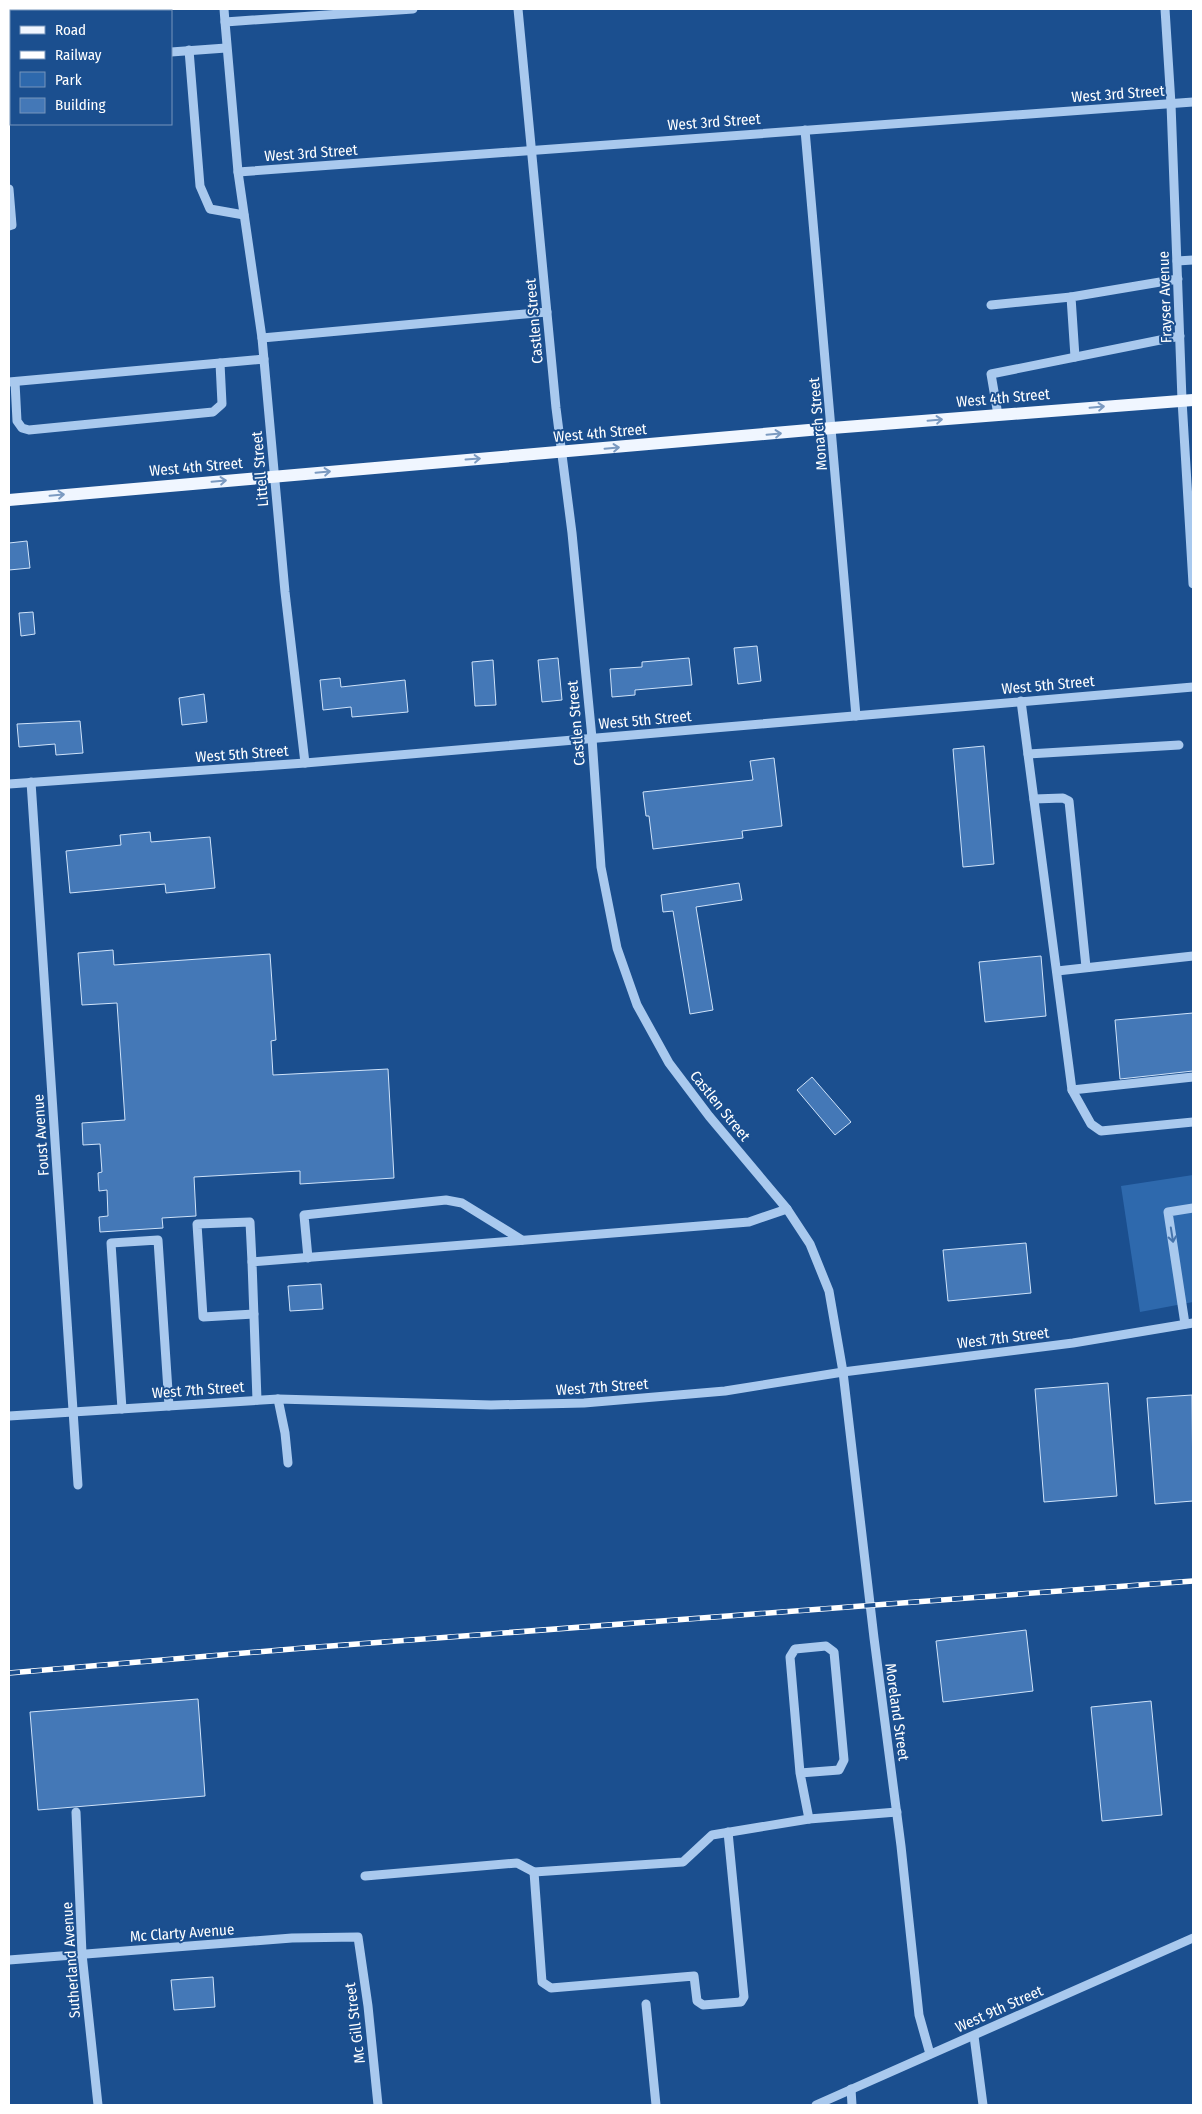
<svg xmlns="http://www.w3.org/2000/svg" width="1202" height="2114" font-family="'Fira Sans Condensed',sans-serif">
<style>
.green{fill:#2e69ad}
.building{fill:#4478b7;stroke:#cfe3fa}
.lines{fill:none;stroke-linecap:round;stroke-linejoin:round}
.minor{stroke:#a9c9ee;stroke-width:9}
.major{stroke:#f0f6ff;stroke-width:12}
.rail-casing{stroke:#fff;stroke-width:5.5}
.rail{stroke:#1b4f8f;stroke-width:4;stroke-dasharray:11;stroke-linecap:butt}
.oneway{stroke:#7b9ac1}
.oneway2{stroke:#4674ac}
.labels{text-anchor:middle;stroke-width:4;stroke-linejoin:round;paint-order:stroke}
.street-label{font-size:15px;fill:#fff;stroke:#1b4f8f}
</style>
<rect width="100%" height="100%" fill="#1b4f8f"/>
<path class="green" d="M 1193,1175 L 1193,1302 L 1140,1312 L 1121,1186 Z"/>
<g class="building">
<path d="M 27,541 L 30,568 L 9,570 L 9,543 Z"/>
<path d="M 33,612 L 35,634 L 21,636 L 19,613 Z"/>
<path d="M 757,646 L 761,681 L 738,684 L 734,648 Z"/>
<path d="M 558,658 L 562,700 L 542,702 L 538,660 Z"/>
<path d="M 689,658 L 692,685 L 635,690 L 635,695 L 612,697 L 610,669 L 642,667 L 642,662 Z"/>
<path d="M 493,660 L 496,705 L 475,706 L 472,662 Z"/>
<path d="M 340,678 L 341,687 L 405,680 L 408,712 L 352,717 L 351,707 L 323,710 L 320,680 Z"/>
<path d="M 204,694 L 207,722 L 182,725 L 179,698 Z"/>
<path d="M 80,721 L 83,753 L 56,755 L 55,744 L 19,747 L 17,724 Z"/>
<path d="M 984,746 L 994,864 L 963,867 L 953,749 Z"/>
<path d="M 774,758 L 782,826 L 742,831 L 743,838 L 653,849 L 649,816 L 646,816 L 643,792 L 753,780 L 750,761 Z"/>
<path d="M 150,832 L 151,842 L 210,837 L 215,888 L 166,893 L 165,884 L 70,893 L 66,851 L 121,845 L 120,835 Z"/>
<path d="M 739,883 L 742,900 L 696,907 L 713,1010 L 690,1014 L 673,911 L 663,912 L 661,895 Z"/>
<path d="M 113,950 L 114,965 L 270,954 L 276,1040 L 271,1041 L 273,1075 L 388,1069 L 394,1178 L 300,1184 L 300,1171 L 194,1177 L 196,1216 L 162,1218 L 163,1228 L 100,1232 L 99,1217 L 108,1216 L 107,1190 L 99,1191 L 98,1173 L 102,1172 L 100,1144 L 83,1145 L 82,1123 L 125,1120 L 117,1003 L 82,1005 L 78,953 Z"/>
<path d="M 1041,956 L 1046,1016 L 985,1022 L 979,962 Z"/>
<path d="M 1193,1013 L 1193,1071 L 1120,1079 L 1115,1020 Z"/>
<path d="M 812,1077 L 851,1122 L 835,1135 L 797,1090 Z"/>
<path d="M 1026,1243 L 1031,1293 L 948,1301 L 943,1250 Z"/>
<path d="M 321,1284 L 323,1309 L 290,1311 L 288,1286 Z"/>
<path d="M 1108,1383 L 1117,1496 L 1044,1502 L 1035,1389 Z"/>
<path d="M 1192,1395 L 1193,1501 L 1155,1504 L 1147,1398 Z"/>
<path d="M 1026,1630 L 1033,1691 L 943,1702 L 936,1641 Z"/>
<path d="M 198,1699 L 205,1796 L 38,1810 L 30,1712 Z"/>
<path d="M 1151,1701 L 1162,1815 L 1102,1821 L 1091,1707 Z"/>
<path d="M 213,1977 L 215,2007 L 174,2010 L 171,1980 Z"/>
</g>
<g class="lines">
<g class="minor">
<path d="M 224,9 L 225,22 L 413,9"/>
<path d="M 518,9 L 556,408 L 572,533 L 592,738 L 601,867 L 617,948 L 637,1005 L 669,1063 L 709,1116 L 787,1209 L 810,1244 L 829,1291 L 843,1372 L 874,1638 L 901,1846 L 919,2015 L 930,2054"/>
<path d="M 1165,9 L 1171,104 L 1182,400 L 1193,584"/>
<path d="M 225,22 L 238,172 L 262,338 L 285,592 L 305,763"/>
<path d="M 189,50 L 200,186 L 210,209 L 244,215"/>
<path d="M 171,52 L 226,48"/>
<path d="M 9,62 L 11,62"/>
<path d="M 805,130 L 856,716"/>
<path d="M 238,172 L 1193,102"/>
<path d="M 9,189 L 12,225 L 9,226"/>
<path d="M 1177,261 L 1193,260"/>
<path d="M 991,305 L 1071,297"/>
<path d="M 262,338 L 547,312"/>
<path d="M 1075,357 L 1071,297 L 1178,279"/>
<path d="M 9,382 L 264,359"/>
<path d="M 15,382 L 17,421 L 22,428 L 29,430 L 213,412 L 222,404 L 220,363"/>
<path d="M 998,415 L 991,374 L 1180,336"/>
<path d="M 1021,701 L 1072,1090 L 1091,1124 L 1101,1131 L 1193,1122"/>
<path d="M 1028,754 L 1179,745"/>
<path d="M 31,782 L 78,1485"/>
<path d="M 9,784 L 305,763 L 1193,687"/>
<path d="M 1034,799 L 1063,798 L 1069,801 L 1086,967"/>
<path d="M 1057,971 L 1193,956"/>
<path d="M 1072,1090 L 1193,1077"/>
<path d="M 308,1258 L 304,1215 L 446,1200 L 462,1203 L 522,1240"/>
<path d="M 252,1262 L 250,1222 L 197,1224 L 203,1317 L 254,1314"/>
<path d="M 1185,1324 L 1168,1212 L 1193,1208"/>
<path d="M 278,1399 L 285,1433 L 288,1463"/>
<path d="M 257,1400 L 252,1262 L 749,1222 L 787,1209"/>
<path d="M 122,1409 L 111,1243 L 158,1240 L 169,1406"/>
<path d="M 9,1416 L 278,1399 L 491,1405 L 584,1403 L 725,1391 L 843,1372 L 1073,1343 L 1193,1323"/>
<path d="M 800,1773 L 839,1770 L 844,1760 L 834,1652 L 826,1646 L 795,1649 L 790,1657 L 800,1773 L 809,1819"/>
<path d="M 76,1812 L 82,1954 L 98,2105"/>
<path d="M 534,1872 L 542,1982 L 551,1988 L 694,1976 L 697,2001 L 703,2005 L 741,2002 L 744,1997 L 728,1832"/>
<path d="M 365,1876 L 517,1863 L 534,1872 L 683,1862 L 712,1835 L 809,1819 L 897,1812"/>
<path d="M 9,1960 L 292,1938 L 358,1937 L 368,2006 L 378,2105"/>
<path d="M 646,2004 L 656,2105"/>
<path d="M 974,2036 L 983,2105"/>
<path d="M 851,2089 L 852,2105"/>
<path d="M 816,2105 L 1193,1938"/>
</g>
<path class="major" d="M 9,500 L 832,428 L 1193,400"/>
<g class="rail-casing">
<path id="rail" d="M 9,1673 L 304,1648 L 1193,1581"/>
</g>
<use href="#rail" class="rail"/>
</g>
<defs><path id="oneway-shaft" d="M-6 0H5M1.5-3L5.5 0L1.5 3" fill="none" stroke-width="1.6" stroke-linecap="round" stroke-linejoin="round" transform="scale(1.25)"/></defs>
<g class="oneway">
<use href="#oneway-shaft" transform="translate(1097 407) rotate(-5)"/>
<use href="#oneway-shaft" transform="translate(935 420) rotate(-5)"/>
<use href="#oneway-shaft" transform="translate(774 434) rotate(-5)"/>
<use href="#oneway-shaft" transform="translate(612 448) rotate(-5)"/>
<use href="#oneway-shaft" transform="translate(473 459) rotate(-4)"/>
<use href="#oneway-shaft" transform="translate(323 472) rotate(-5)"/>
<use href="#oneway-shaft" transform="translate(219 481) rotate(-5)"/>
<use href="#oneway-shaft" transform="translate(57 495) rotate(-5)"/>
</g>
<use class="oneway2" href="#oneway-shaft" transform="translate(1172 1235) rotate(81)"/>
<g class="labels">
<g class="street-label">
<text transform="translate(1118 94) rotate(-4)" y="5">West 3rd Street</text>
<text transform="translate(714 122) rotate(-4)" y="5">West 3rd Street</text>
<text transform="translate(311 153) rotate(-4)" y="5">West 3rd Street</text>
<text transform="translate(1165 297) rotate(-92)" y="5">Frayser Avenue</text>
<text transform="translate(534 321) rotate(-95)" y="5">Castlen Street</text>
<text transform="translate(1003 398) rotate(-5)" y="5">West 4th Street</text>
<text transform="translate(818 424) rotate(-95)" y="5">Monarch Street</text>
<text transform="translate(600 433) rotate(-5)" y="5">West 4th Street</text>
<text transform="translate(196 467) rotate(-5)" y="5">West 4th Street</text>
<text transform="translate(260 469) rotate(-95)" y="5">Littell Street</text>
<text transform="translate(1048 685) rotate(-5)" y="5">West 5th Street</text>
<text transform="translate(645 720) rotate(-5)" y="5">West 5th Street</text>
<text transform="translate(576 723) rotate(-95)" y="5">Castlen Street</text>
<text transform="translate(242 754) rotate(-4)" y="5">West 5th Street</text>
<text transform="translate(720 1106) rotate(51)" y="5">Castlen Street</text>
<text transform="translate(41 1135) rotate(-94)" y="5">Foust Avenue</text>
<text transform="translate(1003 1338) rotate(-7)" y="5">West 7th Street</text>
<text transform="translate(602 1387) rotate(-4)" y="5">West 7th Street</text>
<text transform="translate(198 1390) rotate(-4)" y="5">West 7th Street</text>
<text transform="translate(897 1712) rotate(82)" y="5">Moreland Street</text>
<text transform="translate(182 1933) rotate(-4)" y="5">Mc Clarty Avenue</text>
<text transform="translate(71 1960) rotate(-94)" y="5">Sutherland Avenue</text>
<text transform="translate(999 2009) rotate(-24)" y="5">West 9th Street</text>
<text transform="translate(355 2023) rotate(-97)" y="5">Mc Gill Street</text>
</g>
</g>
<rect width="1202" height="2114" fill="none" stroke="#ffffff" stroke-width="20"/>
<rect x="10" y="10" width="162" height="115" fill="#1b4f8f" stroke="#7695bc"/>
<rect x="20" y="26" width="25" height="8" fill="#f0f6ff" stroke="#7695bc"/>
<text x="55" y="35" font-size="15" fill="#ffffff">Road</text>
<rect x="20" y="51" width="25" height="8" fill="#ffffff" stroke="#7695bc"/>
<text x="55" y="60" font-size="15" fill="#ffffff">Railway</text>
<rect x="20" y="72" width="25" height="15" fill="#2e69ad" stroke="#7695bc"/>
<text x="55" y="85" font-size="15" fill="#ffffff">Park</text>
<rect x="20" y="98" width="25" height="15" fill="#4478b7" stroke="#7695bc"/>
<text x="55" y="110" font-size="15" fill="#ffffff">Building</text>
</svg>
